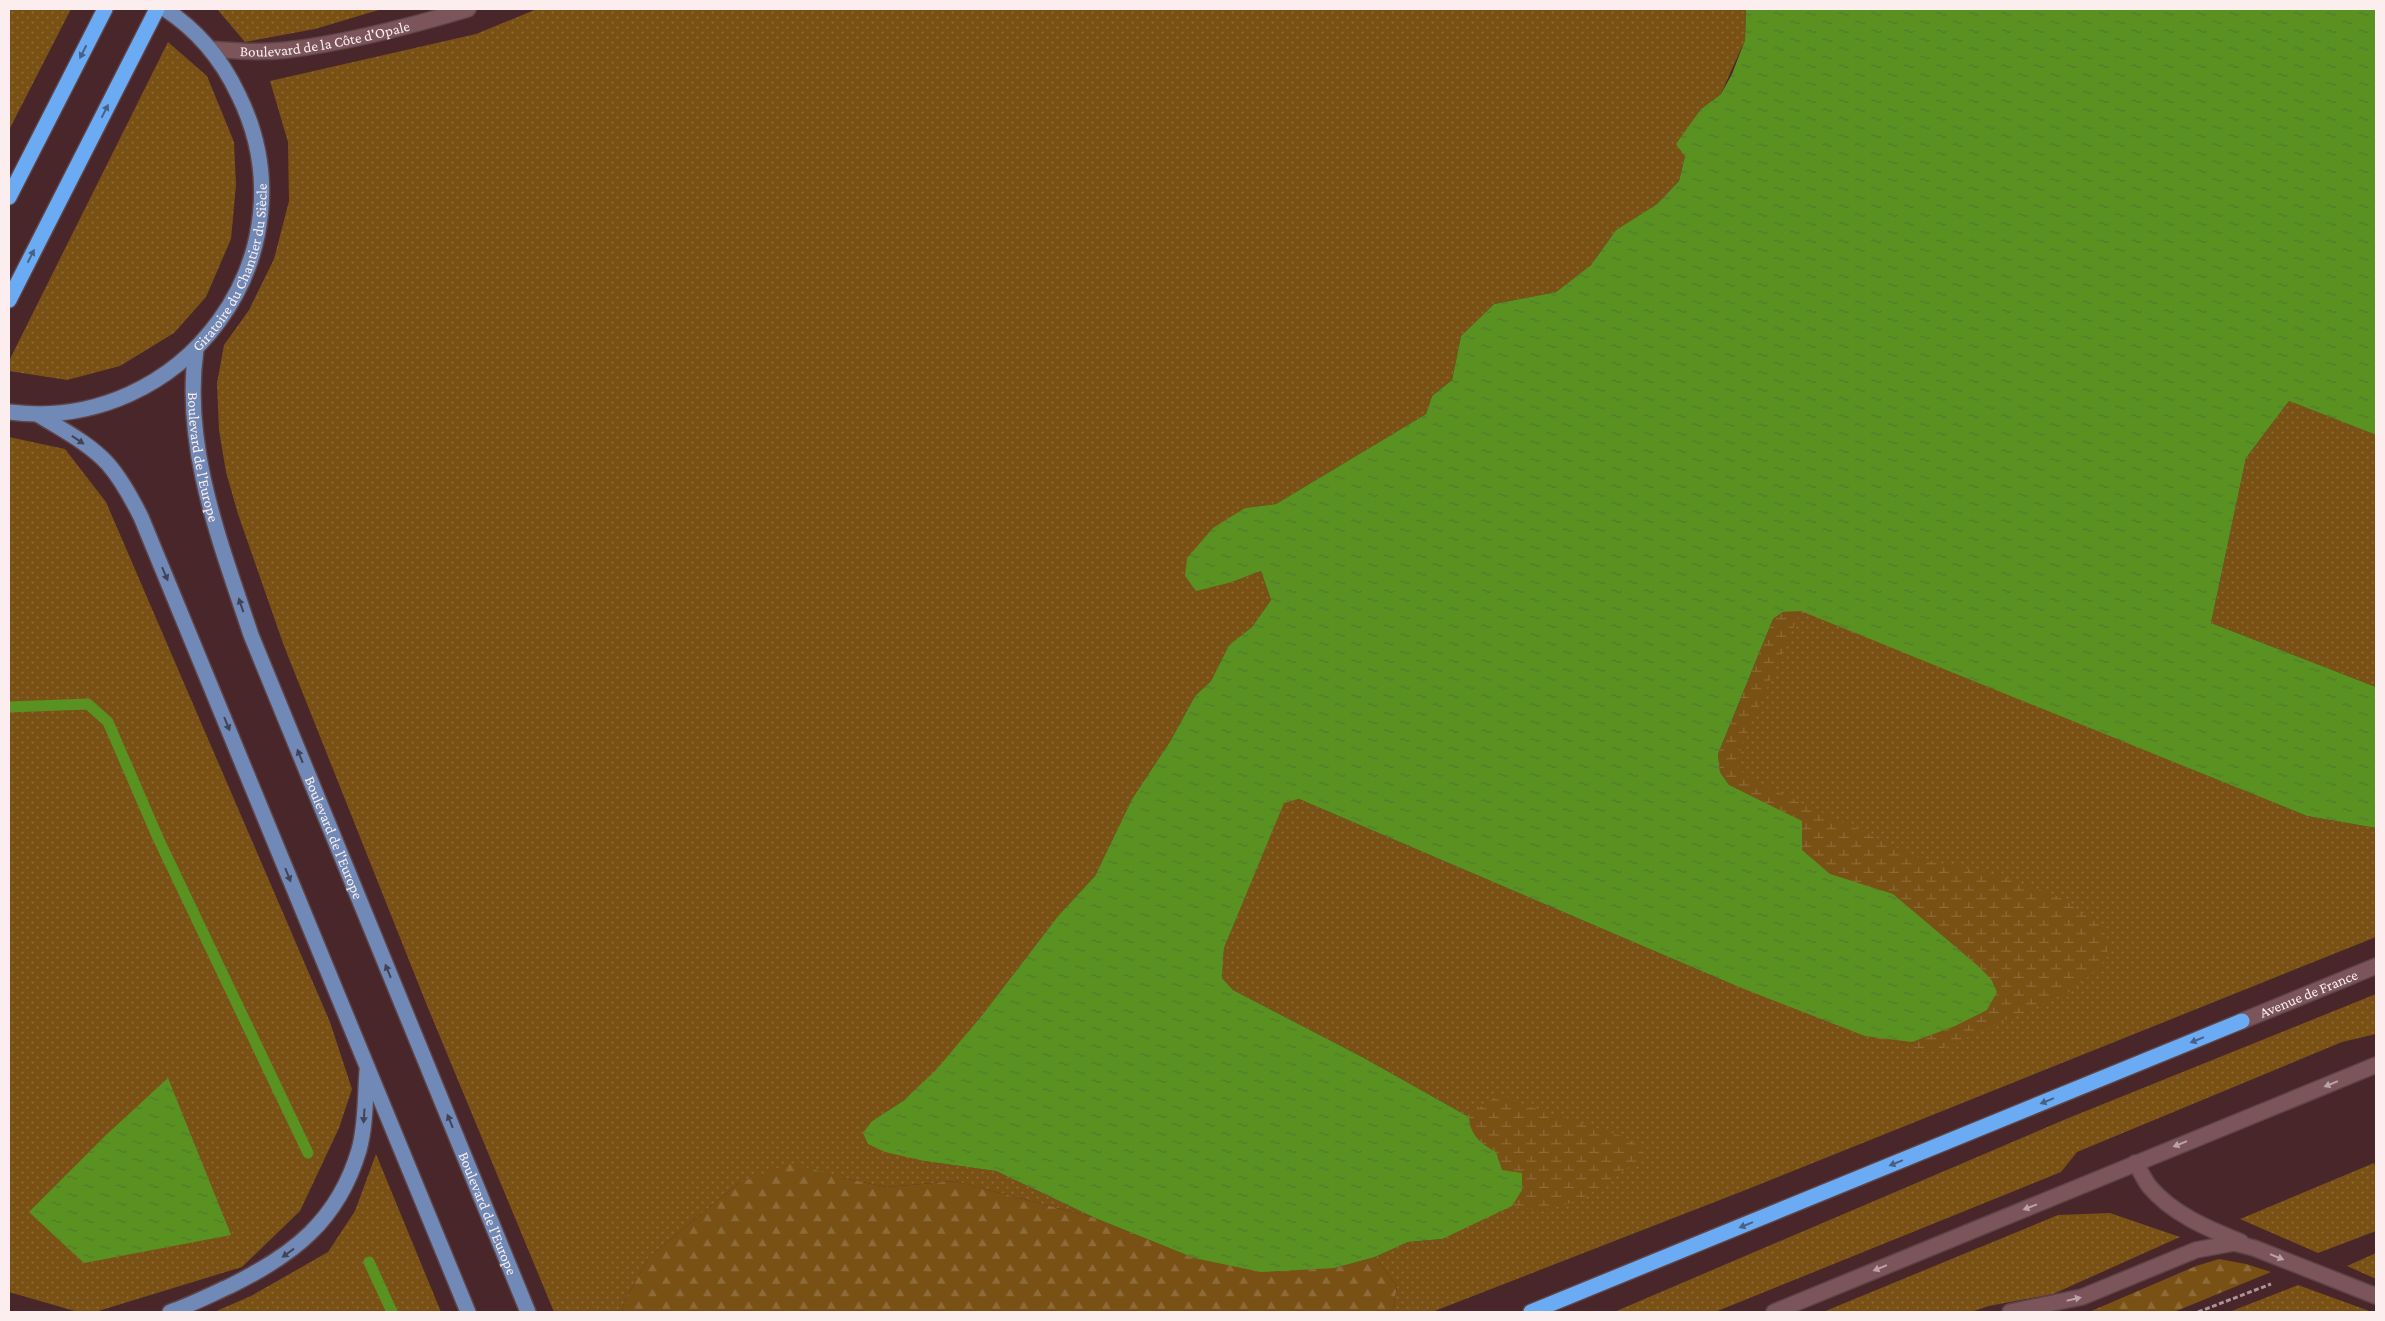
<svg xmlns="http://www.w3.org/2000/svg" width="2385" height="1321" font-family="'Crimson Pro',serif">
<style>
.grass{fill:url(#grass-dots)}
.forest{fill:url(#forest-firs)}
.wetland{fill:url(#wetland-marsh)}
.water{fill:url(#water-ripples)}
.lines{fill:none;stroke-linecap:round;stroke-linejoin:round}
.stream{stroke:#599221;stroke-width:11}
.minor-casing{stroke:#5e4447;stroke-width:18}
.major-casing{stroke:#5e4447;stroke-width:18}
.highway-casing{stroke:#5e4447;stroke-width:18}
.path{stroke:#ab9496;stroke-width:3;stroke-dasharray:5 2.5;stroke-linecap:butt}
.minor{stroke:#7b5559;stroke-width:15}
.major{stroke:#7189b6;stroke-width:15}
.highway{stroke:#6babf4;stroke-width:15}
.oneway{fill:#486085}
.oneway2{fill:#434356}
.oneway3{fill:#bca2a4}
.labels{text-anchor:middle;stroke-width:4;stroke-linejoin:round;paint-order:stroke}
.street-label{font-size:15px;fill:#fceeef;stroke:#241416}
</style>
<defs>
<pattern id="grass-dots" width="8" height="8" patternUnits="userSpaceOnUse" patternTransform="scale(1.25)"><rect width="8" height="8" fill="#795115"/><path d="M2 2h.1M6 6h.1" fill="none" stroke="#8d6a37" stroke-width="1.8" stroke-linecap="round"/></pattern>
<pattern id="forest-firs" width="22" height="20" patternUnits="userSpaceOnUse" patternTransform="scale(1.25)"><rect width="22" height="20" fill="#795115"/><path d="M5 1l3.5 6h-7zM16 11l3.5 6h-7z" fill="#8d6a37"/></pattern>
<pattern id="wetland-marsh" width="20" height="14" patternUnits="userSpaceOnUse" patternTransform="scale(1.25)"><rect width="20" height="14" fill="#795115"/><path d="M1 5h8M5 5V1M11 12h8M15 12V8" fill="none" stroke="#8d6a37"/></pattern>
<pattern id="water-ripples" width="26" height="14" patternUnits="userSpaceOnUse" patternTransform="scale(1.25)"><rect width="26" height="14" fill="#599221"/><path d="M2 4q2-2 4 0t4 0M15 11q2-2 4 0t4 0" fill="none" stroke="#54782f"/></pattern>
</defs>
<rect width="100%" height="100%" fill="#48262a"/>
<g class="grass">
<path d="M 9,9 L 71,9 L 9,130 Z"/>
<path d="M 217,9 L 382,9 L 315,29 L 245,42 Z"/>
<path d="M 537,9 L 1746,9 L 1745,40 L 1721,94 L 1701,109 L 1685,156 L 1679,181 L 1657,204 L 1616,230 L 1591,265 L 1556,292 L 1494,304 L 1461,336 L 1452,380 L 1432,396 L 1426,414 L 1276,504 L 1245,508 L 1232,582 L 1261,571 L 1271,600 L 1252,627 L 1229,645 L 1211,681 L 1195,696 L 1171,740 L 1132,799 L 1095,876 L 1058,916 L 983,1014 L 936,1071 L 903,1101 L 872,1121 L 924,1161 L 996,1171 L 1095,1218 L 955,1181 L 887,1187 L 843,1178 L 739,1183 L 649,1257 L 624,1302 L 622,1312 L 554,1312 L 426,1003 L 284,646 L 238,514 L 226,472 L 219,430 L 217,383 L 224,345 L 249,310 L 274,259 L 289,201 L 288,142 L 270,81 L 476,34 Z"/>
<path d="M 168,42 L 207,76 L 234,142 L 236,185 L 231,239 L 206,297 L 174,333 L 120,366 L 67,380 L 9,371 L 9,361 Z"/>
<path d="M 2289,401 L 2376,435 L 2376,687 L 2211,623 L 2246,458 Z"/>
<path d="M 9,437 L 65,449 L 106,502 L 330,1022 L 352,1089 L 339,1128 L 300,1211 L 242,1267 L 95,1312 L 78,1312 L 9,1292 Z"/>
<path d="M 1801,610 L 2307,816 L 2376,828 L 2376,937 L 1743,1191 L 1432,1312 L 1386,1312 L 1393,1309 L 1397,1286 L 1375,1257 L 1408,1242 L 1442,1239 L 1469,1117 L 1364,1058 L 1233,990 L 1222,978 L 1224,948 L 1284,802 L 1299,799 L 1734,985 L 1729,785 L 1773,619 Z"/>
<path d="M 2376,994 L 2376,1034 L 2342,1042 L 2077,1152 L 2061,1172 L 1715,1312 L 1614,1312 L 2066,1119 Z"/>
<path d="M 376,1154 L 441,1312 L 214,1312 L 251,1296 L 328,1252 L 355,1211 Z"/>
<path d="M 2374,1163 L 2376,1169 L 2376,1231 L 2318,1253 L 2240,1219 Z"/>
<path d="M 2110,1213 L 2180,1237 L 2053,1294 L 1989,1306 L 1971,1312 L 1823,1312 L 2058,1215 Z"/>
<path d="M 2376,1253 L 2376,1279 L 2347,1266 Z"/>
<path d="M 2298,1285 L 2372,1312 L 2229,1312 Z"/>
</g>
<g class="forest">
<path d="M 791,1163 L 843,1178 L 887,1187 L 955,1181 L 1095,1218 L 1194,1258 L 1335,1268 L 1375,1257 L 1397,1286 L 1393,1309 L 1386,1312 L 622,1312 L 624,1302 L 649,1257 L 739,1183 Z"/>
<path d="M 2219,1259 L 2246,1264 L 2271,1272 L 2174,1312 L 2089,1312 L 2196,1266 Z"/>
</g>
<g class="wetland">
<path d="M 1801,610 L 1742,745 L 1736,765 L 1748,778 L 1921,859 L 1997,875 L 2062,898 L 2101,926 L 2110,945 L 2101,966 L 2071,991 L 1934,1052 L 1865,1036 L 1913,1042 L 1955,1026 L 1987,1010 L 1893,894 L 1830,874 L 1802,850 L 1802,821 L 1729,785 L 1720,772 L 1718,754 L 1773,619 L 1783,612 Z"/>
<path d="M 1500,1094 L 1528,1106 L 1625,1137 L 1640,1147 L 1642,1157 C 1612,1179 1582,1206 1543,1209 C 1533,1210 1522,1207 1512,1206 L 1522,1190 L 1502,1171 L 1496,1152 C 1481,1144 1470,1135 1469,1117 L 1466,1116 Z"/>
</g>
<g class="water">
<path d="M 1746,9 L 2376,9 L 2376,435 L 2289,401 L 2246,458 L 2211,623 L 2376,687 L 2376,828 L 2307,816 L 1801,611 L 1783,612 L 1773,619 L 1718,754 L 1720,772 L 1729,785 L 1802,821 L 1802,850 L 1830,874 L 1893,894 L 1977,965 L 1991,979 L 1997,992 L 1987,1010 L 1955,1026 L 1912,1042 L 1865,1036 L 1734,985 L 1299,799 L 1284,803 L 1224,948 L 1222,978 L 1233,990 L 1364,1058 L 1469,1117 C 1470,1135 1481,1144 1496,1152 L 1502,1170 L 1522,1173 L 1522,1190 L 1512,1206 L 1442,1239 L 1408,1242 L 1375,1257 L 1335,1268 L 1261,1272 L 1194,1258 L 1095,1218 L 996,1171 L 924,1161 L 885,1152 L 868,1144 L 863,1133 L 872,1121 L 903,1101 L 936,1070 L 983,1014 L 1058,916 L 1095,876 L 1132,799 L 1171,740 L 1195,696 L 1211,681 L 1229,645 L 1252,627 L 1271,600 L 1261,571 L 1232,582 L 1196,591 L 1185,576 L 1187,558 L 1213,528 L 1245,508 L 1276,504 L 1426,414 L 1432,396 L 1452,380 L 1461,336 L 1494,304 L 1556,292 L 1591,265 L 1616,230 L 1657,204 L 1679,181 L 1685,156 L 1676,144 L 1701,109 L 1721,94 L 1732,74 L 1745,40 Z"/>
<path d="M 168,1078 L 231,1235 L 84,1263 L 29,1212 L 105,1136 Z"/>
</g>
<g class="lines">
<g class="stream">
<path d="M 9,707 L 88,704 L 108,722 L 158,838 L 308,1153"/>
<path d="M 369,1262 L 392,1312"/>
</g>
<g class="minor-casing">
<g id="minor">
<path id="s1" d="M 210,49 C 235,51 261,53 286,50 C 346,43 411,26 468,9"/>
<path id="s2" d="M 2242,1021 L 2376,966"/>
<path d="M 2135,1163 C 2140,1170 2144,1179 2149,1186 C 2172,1214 2209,1229 2241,1242"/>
<path d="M 1774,1312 L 2376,1065"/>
<path d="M 2010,1312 L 2082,1297 L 2196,1250 L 2234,1243 L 2254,1248 L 2376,1296"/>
</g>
</g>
<g class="major-casing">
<g id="major">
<path id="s3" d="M 196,350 C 182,447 221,544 251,635 L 528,1312"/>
<path id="s4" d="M 9,412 C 183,434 318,254 238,94 C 222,60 197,30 165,9"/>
<path d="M 37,414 C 61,429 89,443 108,464 C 122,480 132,499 141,517 L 468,1312"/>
<path d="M 170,1312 C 191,1305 210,1295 230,1286 C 293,1255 338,1221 359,1150 C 366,1125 365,1097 367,1071"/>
</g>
</g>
<g class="highway-casing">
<g id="highway">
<path d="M 9,197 L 105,9"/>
<path d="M 9,300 L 157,9"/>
<path d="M 1531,1312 L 2242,1021"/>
</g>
</g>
<path class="path" d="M 2198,1312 L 2271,1284"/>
<use href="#minor" class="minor"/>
<use href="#major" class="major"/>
<use href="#highway" class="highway"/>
</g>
<defs><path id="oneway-solid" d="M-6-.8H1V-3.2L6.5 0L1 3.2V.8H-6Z" transform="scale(1.25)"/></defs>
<g class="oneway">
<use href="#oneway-solid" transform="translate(83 52) rotate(117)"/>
<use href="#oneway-solid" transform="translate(105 111) rotate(-63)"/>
<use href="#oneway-solid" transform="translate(31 256) rotate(-63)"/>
<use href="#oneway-solid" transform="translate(2197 1040) rotate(158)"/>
<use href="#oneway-solid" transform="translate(2047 1101) rotate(158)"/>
<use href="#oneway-solid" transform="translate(1896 1163) rotate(158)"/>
<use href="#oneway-solid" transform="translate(1746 1225) rotate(158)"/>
</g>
<g class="oneway2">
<use href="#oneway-solid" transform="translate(78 440) rotate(34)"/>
<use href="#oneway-solid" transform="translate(165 574) rotate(67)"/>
<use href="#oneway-solid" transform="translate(241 605) rotate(-109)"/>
<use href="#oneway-solid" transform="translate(227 724) rotate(68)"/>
<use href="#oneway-solid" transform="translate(300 756) rotate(-112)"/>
<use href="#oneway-solid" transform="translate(288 875) rotate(68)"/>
<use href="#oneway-solid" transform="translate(388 971) rotate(-112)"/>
<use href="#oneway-solid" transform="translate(364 1116) rotate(94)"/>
<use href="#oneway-solid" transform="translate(450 1121) rotate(-112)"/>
<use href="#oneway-solid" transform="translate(288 1253) rotate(144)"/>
</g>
<g class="oneway3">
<use href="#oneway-solid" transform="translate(2331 1084) rotate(158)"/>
<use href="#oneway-solid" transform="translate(2180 1144) rotate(158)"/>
<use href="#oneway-solid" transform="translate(2030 1207) rotate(159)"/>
<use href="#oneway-solid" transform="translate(2277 1257) rotate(22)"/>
<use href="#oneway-solid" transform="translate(1880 1268) rotate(158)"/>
<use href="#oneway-solid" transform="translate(2074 1299) rotate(-13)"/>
</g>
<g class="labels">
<g class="street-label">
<text dy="5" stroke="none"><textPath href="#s1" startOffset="116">Boulevard de la Côte d'Opale</textPath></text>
<text dy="5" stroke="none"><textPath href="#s4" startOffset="295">Giratoire du Chantier du Siècle</textPath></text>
<text dy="5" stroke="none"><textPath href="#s3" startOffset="108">Boulevard de l'Europe</textPath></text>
<text dy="5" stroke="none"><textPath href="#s3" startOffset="512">Boulevard de l'Europe</textPath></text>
<text dy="5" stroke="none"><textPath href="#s2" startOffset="72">Avenue de France</textPath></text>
<text dy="5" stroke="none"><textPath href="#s3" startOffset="918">Boulevard de l'Europe</textPath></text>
</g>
</g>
<rect width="2385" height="1321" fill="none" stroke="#fceeef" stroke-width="20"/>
</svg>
